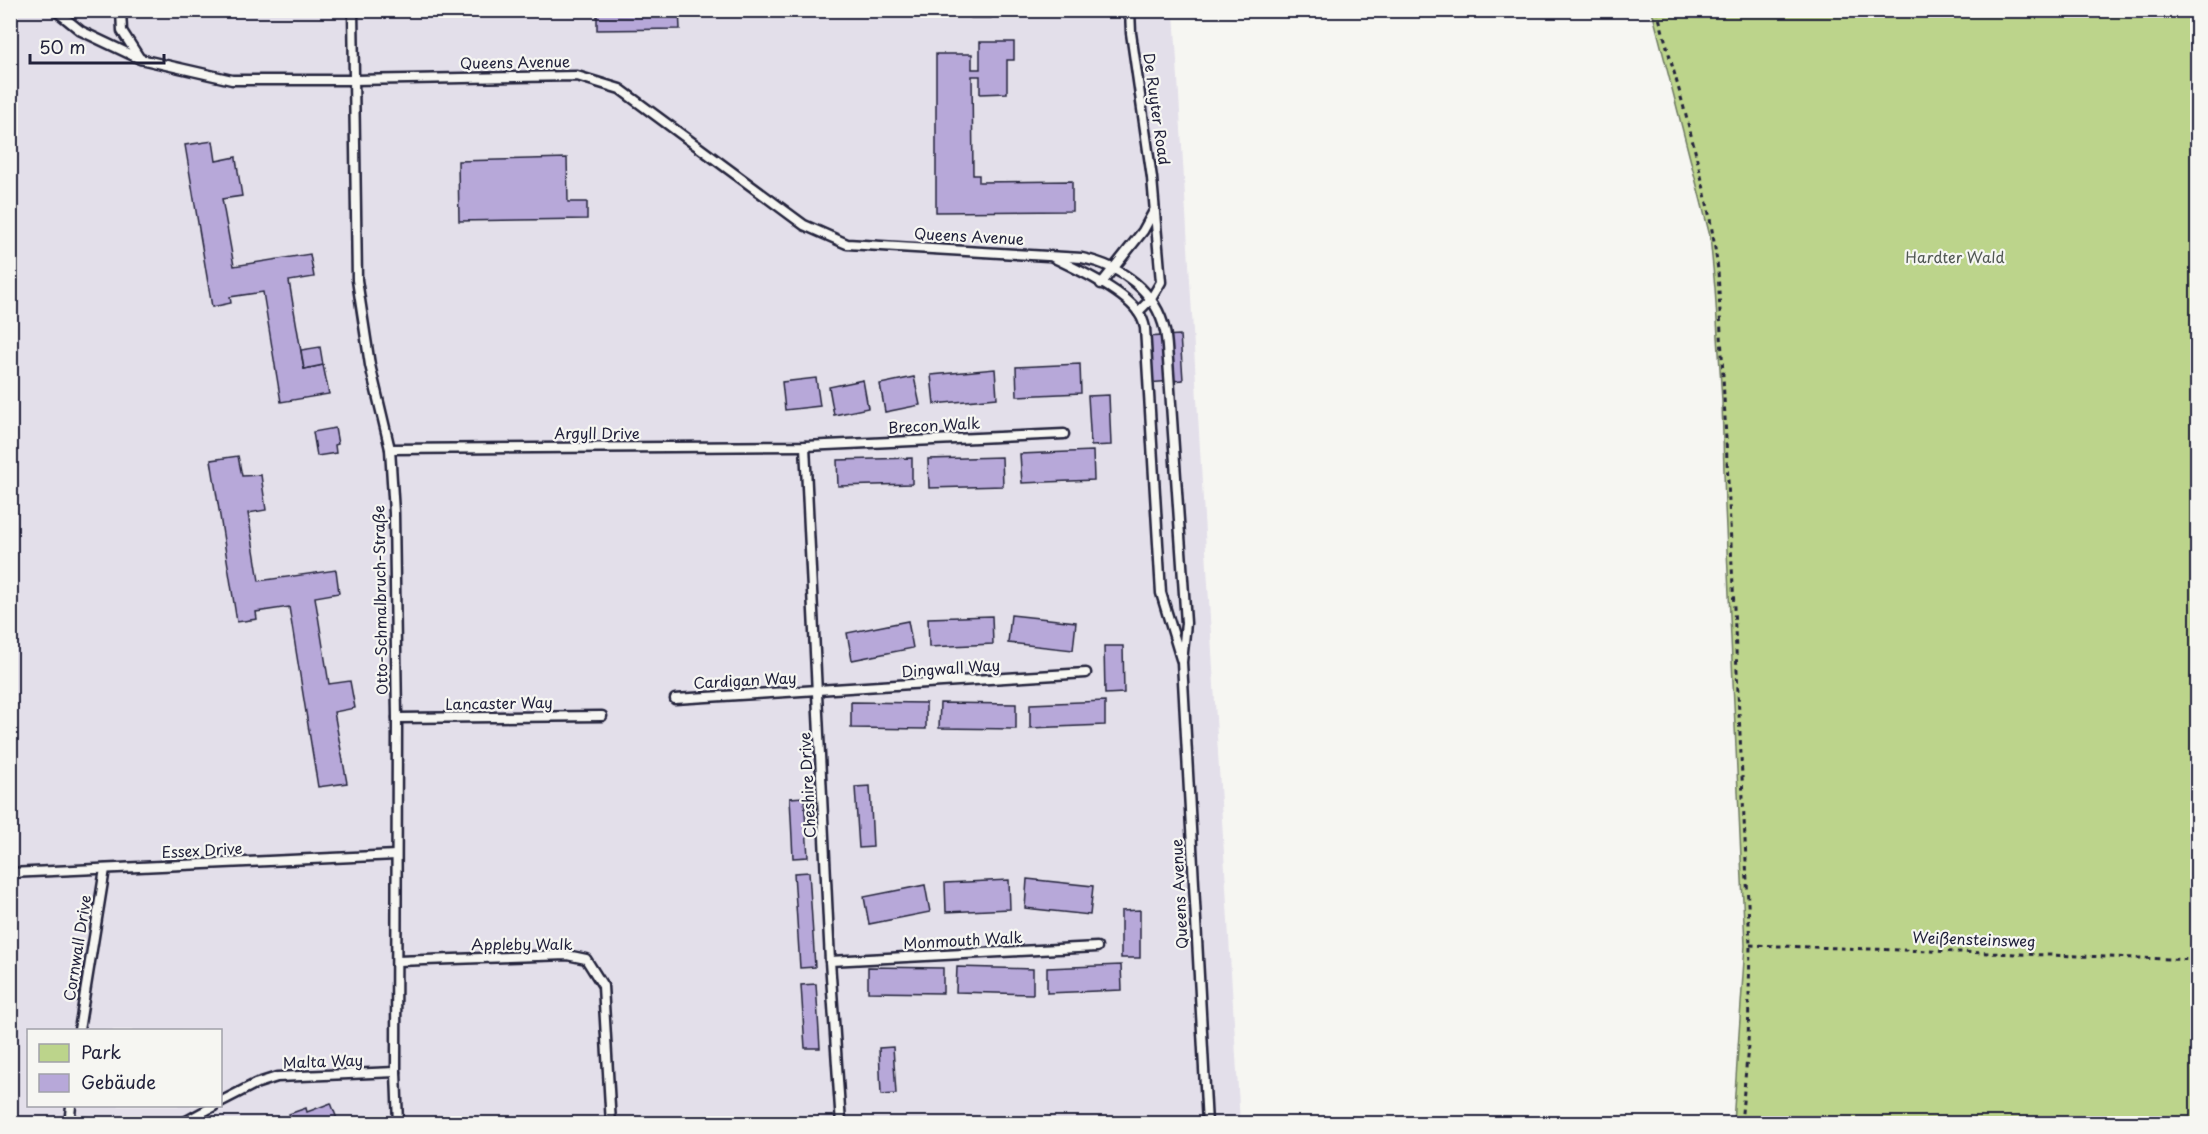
<svg xmlns="http://www.w3.org/2000/svg" width="2208" height="1134" font-family="'Playpen Sans',sans-serif">
<style>
.built{fill:#e3dfea;fill-rule:evenodd}
.green{fill:#bcd48b;stroke:#6f7b63;stroke-width:1.5}
.building{fill:#b7a8d9;stroke:#22223b;stroke-width:1.5}
.lines{fill:none;stroke-linecap:round;stroke-linejoin:round}
.service-casing{stroke:#22223b;stroke-width:13}
.path{stroke:#22223b;stroke-width:3;stroke-dasharray:4.5 4.5;stroke-linecap:butt}
.service{stroke:#f6f6f2;stroke-width:8}
.labels{text-anchor:middle;stroke-width:4.5;stroke-linejoin:round;paint-order:stroke}
.street-label{font-size:15px;fill:#22223b;stroke:#f6f6f2}
.park-label{font-size:15px;fill:#505753;stroke:#f6f6f2}
</style>
<rect width="100%" height="100%" fill="#f6f6f2"/>
<filter id="ink" filterUnits="userSpaceOnUse"><feTurbulence type="fractalNoise" baseFrequency=".0167" numOctaves="2"/><feDisplacementMap in="SourceGraphic" scale="12" xChannelSelector="R" yChannelSelector="G"/><feConvolveMatrix kernelMatrix="1 2 1 2 8 2 1 2 1" color-interpolation-filters="sRGB"/></filter>
<g filter="url(#ink)">
<path class="built" d="M 10,11 L 1174,11 L 1240,1123 L 11,1123 ZM 28,1030 L 220,1030 L 220,1106 L 28,1106 Z"/>
<path class="green" d="M 1652,11 L 2197,11 L 2197,1123 L 1733,1123 L 1745,945 L 1725,506 L 1722,401 L 1715,288 L 1710,236 Z"/>
<g class="building">
<path d="M 597,10 L 679,10 L 680,29 L 597,30 Z"/>
<rect x="971" y="10" width="20" height="8"/>
<path d="M 980,42 L 1014,42 L 1014,60 L 1007,60 L 1007,93 L 980,94 L 980,76 L 972,76 L 973,175 L 979,175 L 979,182 L 1072,181 L 1072,211 L 936,212 L 936,54 L 972,54 L 972,69 L 980,69 Z"/>
<path d="M 213,141 L 216,161 L 236,157 L 236,159 L 242,196 L 222,199 L 234,266 L 310,254 L 314,277 L 289,281 L 304,369 L 323,365 L 329,394 L 281,402 L 263,292 L 230,297 L 231,303 L 212,307 L 185,145 Z"/>
<path d="M 567,158 L 568,202 L 587,202 L 587,219 L 459,221 L 458,161 Z"/>
<path d="M 1180,335 L 1183,380 L 1148,383 L 1145,337 Z"/>
<path d="M 320,347 L 323,365 L 304,369 L 301,350 Z"/>
<path d="M 1080,364 L 1081,393 L 1017,396 L 1016,367 Z"/>
<path d="M 995,369 L 997,398 L 934,404 L 931,375 Z"/>
<path d="M 914,377 L 920,405 L 885,412 L 880,384 Z"/>
<path d="M 816,378 L 820,406 L 785,410 L 782,382 Z"/>
<path d="M 863,380 L 868,408 L 834,415 L 829,387 Z"/>
<path d="M 1109,395 L 1111,445 L 1091,446 L 1088,396 Z"/>
<path d="M 335,428 L 338,444 L 335,445 L 336,453 L 317,456 L 313,432 Z"/>
<path d="M 1093,451 L 1094,480 L 1022,483 L 1020,454 Z"/>
<path d="M 238,456 L 242,476 L 261,475 L 266,510 L 248,513 L 259,581 L 336,570 L 339,593 L 315,597 L 329,684 L 350,681 L 355,708 L 334,712 L 347,783 L 318,787 L 289,607 L 256,612 L 257,619 L 237,622 L 211,460 Z"/>
<path d="M 1002,457 L 1003,486 L 929,488 L 928,459 Z"/>
<path d="M 912,458 L 912,484 L 838,486 L 837,460 Z"/>
<path d="M 1011,615 L 1076,622 L 1073,650 L 1008,643 Z"/>
<path d="M 992,616 L 993,644 L 929,647 L 928,618 Z"/>
<path d="M 908,621 L 913,648 L 852,660 L 847,633 Z"/>
<path d="M 1104,646 L 1123,646 L 1124,693 L 1105,694 Z"/>
<path d="M 1105,701 L 1105,725 L 1030,728 L 1030,704 Z"/>
<path d="M 851,702 L 926,703 L 926,729 L 851,728 Z"/>
<path d="M 940,703 L 1016,704 L 1016,729 L 939,728 Z"/>
<path d="M 870,786 L 873,847 L 859,848 L 855,787 Z"/>
<path d="M 804,797 L 808,857 L 793,858 L 790,798 Z"/>
<path d="M 809,872 L 815,967 L 800,968 L 794,873 Z"/>
<path d="M 1027,879 L 1093,886 L 1090,915 L 1025,908 Z"/>
<path d="M 1009,880 L 1010,909 L 946,912 L 945,883 Z"/>
<path d="M 925,885 L 930,912 L 869,924 L 864,897 Z"/>
<path d="M 1140,910 L 1140,958 L 1121,958 L 1121,911 Z"/>
<path d="M 1121,965 L 1122,990 L 1047,993 L 1047,968 Z"/>
<path d="M 868,967 L 943,968 L 943,993 L 868,992 Z"/>
<path d="M 957,967 L 1033,969 L 1033,994 L 956,992 Z"/>
<path d="M 816,984 L 820,1048 L 805,1048 L 801,985 Z"/>
<path d="M 893,1047 L 896,1094 L 881,1095 L 879,1048 Z"/>
<path d="M 331,1103 L 339,1124 L 292,1124 L 289,1114 L 306,1108 L 307,1112 Z"/>
</g>
<g class="lines">
<g class="service-casing">
<g id="service">
<path d="M 55,10 L 81,31 L 140,59 L 232,80 L 353,80 L 577,76 L 620,89 L 804,225 L 847,244 L 1082,258 C 1121,266 1156,291 1165,331 C 1167,340 1167,350 1168,360 L 1186,623 L 1182,662 L 1207,1124"/>
<path d="M 121,10 L 122,31 L 140,59"/>
<path d="M 353,10 L 357,280 L 370,365 L 390,449 L 394,513 L 397,718 L 396,1072 L 398,1124"/>
<path d="M 1130,10 L 1131,33 L 1152,178 L 1161,282 L 1151,299 L 1138,312"/>
<path d="M 1054,258 C 1077,269 1128,293 1140,315 C 1143,319 1144,324 1145,328 L 1161,593 L 1181,659"/>
<path d="M 1101,284 L 1143,231 L 1154,211"/>
<path d="M 805,446 L 830,961 L 841,1124"/>
<path d="M 390,449 L 805,446 L 1064,434"/>
<path d="M 675,699 L 1086,673"/>
<path d="M 397,718 L 602,716"/>
<path d="M 10,873 L 396,855"/>
<path d="M 397,961 L 567,955 L 586,959 L 603,986 L 611,1124"/>
<path d="M 830,961 L 1097,947"/>
<path d="M 79,1030 L 105,869"/>
<path d="M 220,1102 L 255,1084 L 277,1077 L 396,1072"/>
<path d="M 69,1124 L 71,1106"/>
<path d="M 181,1124 L 214,1106"/>
</g>
</g>
<g class="path">
<path d="M 1657,10 C 1680,96 1707,181 1718,270 L 1750,945 L 1748,1046 L 1741,1124"/>
<path d="M 1750,945 L 2198,960"/>
</g>
<use href="#service" class="service"/>
</g>
</g>
<g class="labels">
<g class="street-label">
<text transform="translate(515 63) rotate(-1)" y="5">Queens Avenue</text>
<text transform="translate(1156 109) rotate(82)" y="5">De Ruyter Road</text>
<text transform="translate(969 237) rotate(3)" y="5">Queens Avenue</text>
<text transform="translate(934 426) rotate(-3)" y="5">Brecon Walk</text>
<text x="597" y="439">Argyll Drive</text>
<text transform="translate(381 600) rotate(-91)" y="5">Otto-Schmalbruch-Straße</text>
<text transform="translate(951 669) rotate(-4)" y="5">Dingwall Way</text>
<text transform="translate(745 681) rotate(-3)" y="5">Cardigan Way</text>
<text transform="translate(499 704) rotate(-1)" y="5">Lancaster Way</text>
<text transform="translate(808 785) rotate(-93)" y="5">Cheshire Drive</text>
<text transform="translate(202 851) rotate(-3)" y="5">Essex Drive</text>
<text transform="translate(1180 894) rotate(-93)" y="5">Queens Avenue</text>
<text transform="translate(1974 940) rotate(2)" y="5">Weißensteinsweg</text>
<text transform="translate(963 941) rotate(-3)" y="5">Monmouth Walk</text>
<text x="522" y="950">Appleby Walk</text>
<text transform="translate(78 948) rotate(-81)" y="5">Cornwall Drive</text>
<text transform="translate(323 1062) rotate(-2)" y="5">Malta Way</text>
</g>
<g class="park-label">
<text x="1955" y="263">Hardter Wald</text>
</g>
</g>
<rect width="2208" height="1134" fill="none" stroke="#f6f6f2" stroke-width="36"/>
<rect x="18" y="18" width="2172" height="1098" fill="none" stroke="#22223b" stroke-width="2" filter="url(#ink)"/>
<rect x="27" y="1029" width="195" height="78" fill="#f6f6f2" stroke="#a1a1a9" stroke-width="1.5"/>
<rect x="39" y="1044" width="30" height="18" fill="#bcd48b" stroke="#a1a1a9" stroke-width="1.5"/>
<text x="81" y="1059" font-size="18" fill="#22223b">Park</text>
<rect x="39" y="1074" width="30" height="18" fill="#b7a8d9" stroke="#a1a1a9" stroke-width="1.5"/>
<text x="81" y="1089" font-size="18" fill="#22223b">Gebäude</text>
<path d="M30 54v9h134v-9" fill="none" stroke="#22223b" stroke-width="3"/>
<text x="39" y="54" font-size="18" fill="#22223b" stroke="#f6f6f2" stroke-width="4.5" paint-order="stroke">50 m</text>
</svg>
